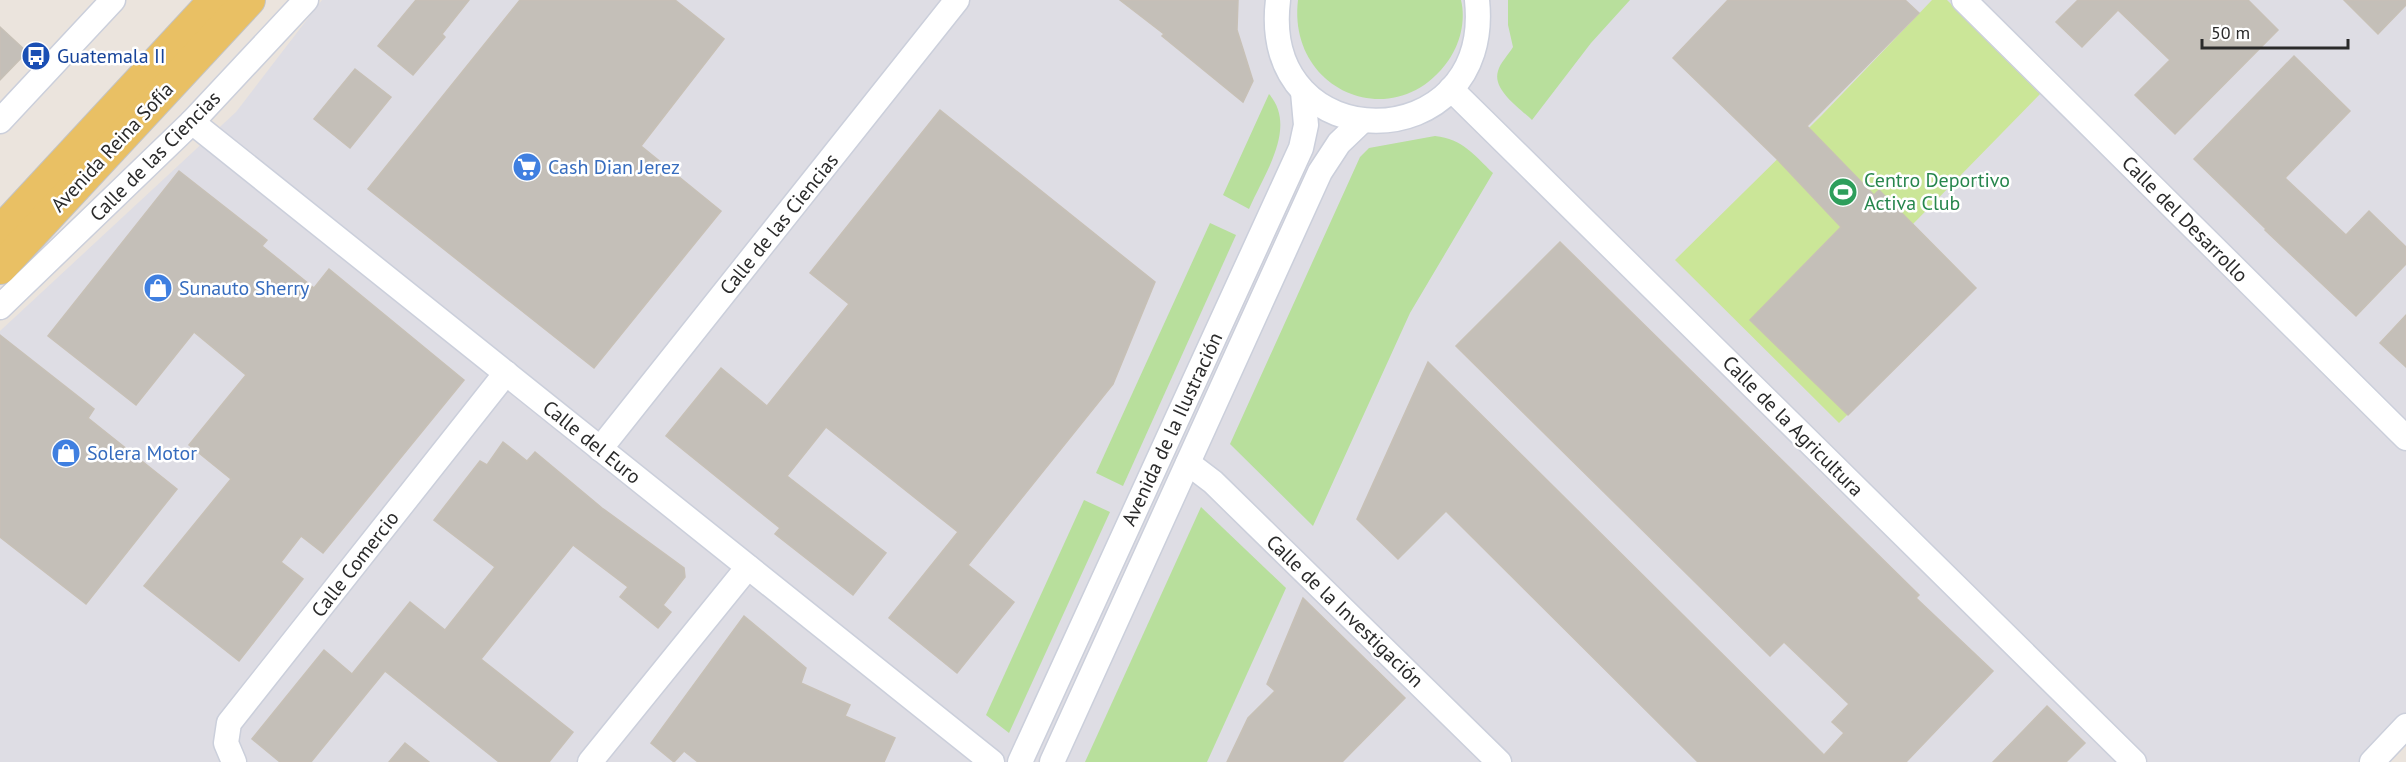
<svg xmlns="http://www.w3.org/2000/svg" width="2406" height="762" font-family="'PT Sans',sans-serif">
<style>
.industrial{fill:#dedde4}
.green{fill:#b8df9c}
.pitch{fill:#cbe698}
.building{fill:#c4bfb8;stroke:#c7c0b6;stroke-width:1.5}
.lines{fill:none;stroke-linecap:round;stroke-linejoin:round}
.minor-casing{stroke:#cbcfdb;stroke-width:27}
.major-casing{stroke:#c3c3c3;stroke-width:34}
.minor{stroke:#fff;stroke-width:24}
.major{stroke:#e9c064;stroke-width:32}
.labels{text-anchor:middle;stroke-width:5;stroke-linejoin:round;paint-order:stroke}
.transit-label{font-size:20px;fill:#164399;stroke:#fff;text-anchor:start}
.street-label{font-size:20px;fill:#2a2a2a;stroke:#fff}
.shop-label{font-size:20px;fill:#366cbe;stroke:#fff;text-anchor:start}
.leisure-label{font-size:20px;fill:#27864d;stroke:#fff;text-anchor:start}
</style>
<rect width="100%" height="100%" fill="#ebe4dd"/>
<path class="industrial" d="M 322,0 L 2406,0 L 2406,722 L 2368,762 L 0,762 L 0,331 L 236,112 Z"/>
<g class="green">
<path d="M 1298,0 L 1461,0 C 1466,21 1460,44 1448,61 C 1395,136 1287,92 1298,0 Z"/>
<path d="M 1508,0 L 1630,0 L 1591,43 L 1532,120 C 1520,108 1492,90 1498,71 C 1500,63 1509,54 1513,47 L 1508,25 Z"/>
<path d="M 1269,94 C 1298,127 1264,174 1249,209 L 1223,195 Z"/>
<path d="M 1435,136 C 1463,139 1474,155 1493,173 L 1410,313 L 1313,526 L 1230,444 L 1360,157 L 1369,148 Z"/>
<path d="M 1210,223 L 1236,235 L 1123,486 L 1096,473 Z"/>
<path d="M 1084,500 L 1110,512 L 1009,733 L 986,715 Z"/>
<path d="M 1201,507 L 1286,588 L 1207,762 L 1085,762 Z"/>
</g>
<path class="pitch" d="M 1932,0 L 1947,0 L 2041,93 L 1913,224 L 1976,288 L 1839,423 L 1675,260 L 1821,116 Z"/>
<g class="building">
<path d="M 416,0 L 469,0 L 442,34 L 445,37 L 413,75 L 378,46 Z"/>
<path d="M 520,0 L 675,0 L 724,39 L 641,146 L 721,211 L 594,368 L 368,189 Z"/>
<path d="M 1120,0 L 1238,0 L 1237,30 L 1253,81 L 1243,102 L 1162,36 L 1164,34 Z"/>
<path d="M 1728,0 L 1905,0 L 1919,13 L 1807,126 L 1874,195 L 1879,190 L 1976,288 L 1848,415 L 1750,320 L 1841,227 L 1777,159 L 1673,58 Z"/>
<path d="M 2078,0 L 2248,0 L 2278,30 L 2175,134 L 2135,95 L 2170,60 L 2118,10 L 2082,47 L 2056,22 Z"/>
<path d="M 2344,0 L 2406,0 L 2406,5 L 2378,34 Z"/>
<path d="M 0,27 L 27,52 L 0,80 Z"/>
<path d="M 2294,56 L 2350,111 L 2285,178 L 2346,235 L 2369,211 L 2406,247 L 2406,264 L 2356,316 L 2265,230 L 2266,229 L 2194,159 Z"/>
<path d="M 355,69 L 391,97 L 350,148 L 314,119 Z"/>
<path d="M 940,110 L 1155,282 L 1113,384 L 968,565 L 1014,602 L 957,673 L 889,618 L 958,532 L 826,427 L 787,476 L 886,553 L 853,595 L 775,534 L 780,528 L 666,436 L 721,368 L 767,406 L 849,304 L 810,273 Z"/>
<path d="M 179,171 L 267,240 L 262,246 L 314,288 L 329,269 L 464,380 L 323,553 L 301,536 L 281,562 L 303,579 L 239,661 L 144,586 L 231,479 L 189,445 L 246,375 L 194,332 L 136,405 L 48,336 Z"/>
<path d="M 1560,242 L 1919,595 L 1916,598 L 1993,671 L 1906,762 L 1698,762 L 1446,511 L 1398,559 L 1357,519 L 1428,362 L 1824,755 L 1844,733 L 1832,722 L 1849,704 L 1784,642 L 1770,656 L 1456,346 Z"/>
<path d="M 2406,315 L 2406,367 L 2380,343 Z"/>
<path d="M 0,335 L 94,409 L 88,418 L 177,489 L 86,604 L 0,537 Z"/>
<path d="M 503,442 L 527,461 L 535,452 L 602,508 L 684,568 L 685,577 L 663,605 L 671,612 L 658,628 L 620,597 L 628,587 L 573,545 L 481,659 L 573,732 L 549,762 L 499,762 L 385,671 L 311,762 L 280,762 L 252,739 L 324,650 L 352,674 L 410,602 L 445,630 L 495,567 L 434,520 L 480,461 L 487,465 Z"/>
<path d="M 1303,598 L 1405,698 L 1342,762 L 1227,762 L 1248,718 L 1275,691 L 1267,684 Z"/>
<path d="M 744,616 L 806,668 L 801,683 L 850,705 L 845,716 L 895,738 L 884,762 L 698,762 L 684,751 L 674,762 L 651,743 Z"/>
<path d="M 2047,706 L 2085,743 L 2066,762 L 1993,762 Z"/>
<path d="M 405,743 L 429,762 L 389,762 Z"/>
</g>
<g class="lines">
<g class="minor-casing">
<g id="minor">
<path d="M 1278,0 C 1258,162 1494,160 1477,0"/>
<path d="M 1964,0 L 2406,438"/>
<path d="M 1451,89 L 2134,762"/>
<path d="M 0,121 L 113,0"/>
<path d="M 192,122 L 992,762"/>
<path d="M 0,307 L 192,122 L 306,0"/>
<path d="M 600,449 L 957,0"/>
<path d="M 1188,463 L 1213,482 L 1499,762"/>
<path d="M 234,762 L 226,743 L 229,723 L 506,373"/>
<path d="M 590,762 L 748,567"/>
<path d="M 1020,762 L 1301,148 L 1306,125 L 1303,92"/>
<path d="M 1052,762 L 1320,172 L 1339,143 L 1362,121"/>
<path d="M 2372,762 L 2406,726"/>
</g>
</g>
<g class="major-casing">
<g id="major">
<path d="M 0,232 L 215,0"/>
<path d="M 0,268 L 249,0"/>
</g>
</g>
<use href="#minor" class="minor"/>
<use href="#major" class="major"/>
</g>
<defs>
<g id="bus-disc" transform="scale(1.5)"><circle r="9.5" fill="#1a4fb4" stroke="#fff"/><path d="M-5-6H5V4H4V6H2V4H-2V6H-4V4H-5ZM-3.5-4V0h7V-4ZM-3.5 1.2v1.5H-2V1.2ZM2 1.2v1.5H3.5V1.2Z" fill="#fff"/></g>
<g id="supermarket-disc" transform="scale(1.5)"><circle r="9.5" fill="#3f7fe0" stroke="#fff"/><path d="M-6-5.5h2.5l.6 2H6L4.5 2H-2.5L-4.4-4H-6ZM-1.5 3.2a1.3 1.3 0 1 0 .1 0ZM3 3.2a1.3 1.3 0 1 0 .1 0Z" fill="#fff"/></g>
<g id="stadium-disc" transform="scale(1.5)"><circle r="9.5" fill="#2e9e5b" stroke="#fff"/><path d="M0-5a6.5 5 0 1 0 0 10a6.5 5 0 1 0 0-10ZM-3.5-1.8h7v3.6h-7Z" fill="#fff"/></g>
<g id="shop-disc" transform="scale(1.5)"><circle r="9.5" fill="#3f7fe0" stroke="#fff"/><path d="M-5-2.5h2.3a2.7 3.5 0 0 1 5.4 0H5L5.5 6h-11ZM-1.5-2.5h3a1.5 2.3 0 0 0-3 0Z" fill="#fff"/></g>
</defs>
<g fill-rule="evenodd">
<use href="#bus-disc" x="36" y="56"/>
<use href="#supermarket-disc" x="527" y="167"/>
<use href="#stadium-disc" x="1843" y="192"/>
<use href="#shop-disc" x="158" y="288"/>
<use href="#shop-disc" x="66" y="453"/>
</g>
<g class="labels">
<g class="transit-label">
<text x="57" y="63">Guatemala II</text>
</g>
<g class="street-label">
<text transform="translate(112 147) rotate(-47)" y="7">Avenida Reina Sofía</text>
<text transform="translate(155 156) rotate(-45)" y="7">Calle de las Ciencias</text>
<text transform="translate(2185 219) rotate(45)" y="7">Calle del Desarrollo</text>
<text transform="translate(779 224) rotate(-51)" y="7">Calle de las Ciencias</text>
<text transform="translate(1793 426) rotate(45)" y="7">Calle de la Agricultura</text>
<text transform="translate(1172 429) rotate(-65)" y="7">Avenida de la Ilustración</text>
<text transform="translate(592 442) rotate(39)" y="7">Calle del Euro</text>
<text transform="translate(355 564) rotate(-52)" y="7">Calle Comercio</text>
<text transform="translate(1345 611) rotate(44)" y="7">Calle de la Investigación</text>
</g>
<g class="shop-label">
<text x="548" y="174">Cash Dian Jerez</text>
<text x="179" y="295">Sunauto Sherry</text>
<text x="87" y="460">Solera Motor</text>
</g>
<g class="leisure-label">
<text x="1864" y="187">Centro Deportivo<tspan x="1864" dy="23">Activa Club</tspan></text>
</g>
</g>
<path d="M2202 39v9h146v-9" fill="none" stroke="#2a2a2a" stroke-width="3"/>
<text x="2211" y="39" font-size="18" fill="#2a2a2a" stroke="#ffffff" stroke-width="4.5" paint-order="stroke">50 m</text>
</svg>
